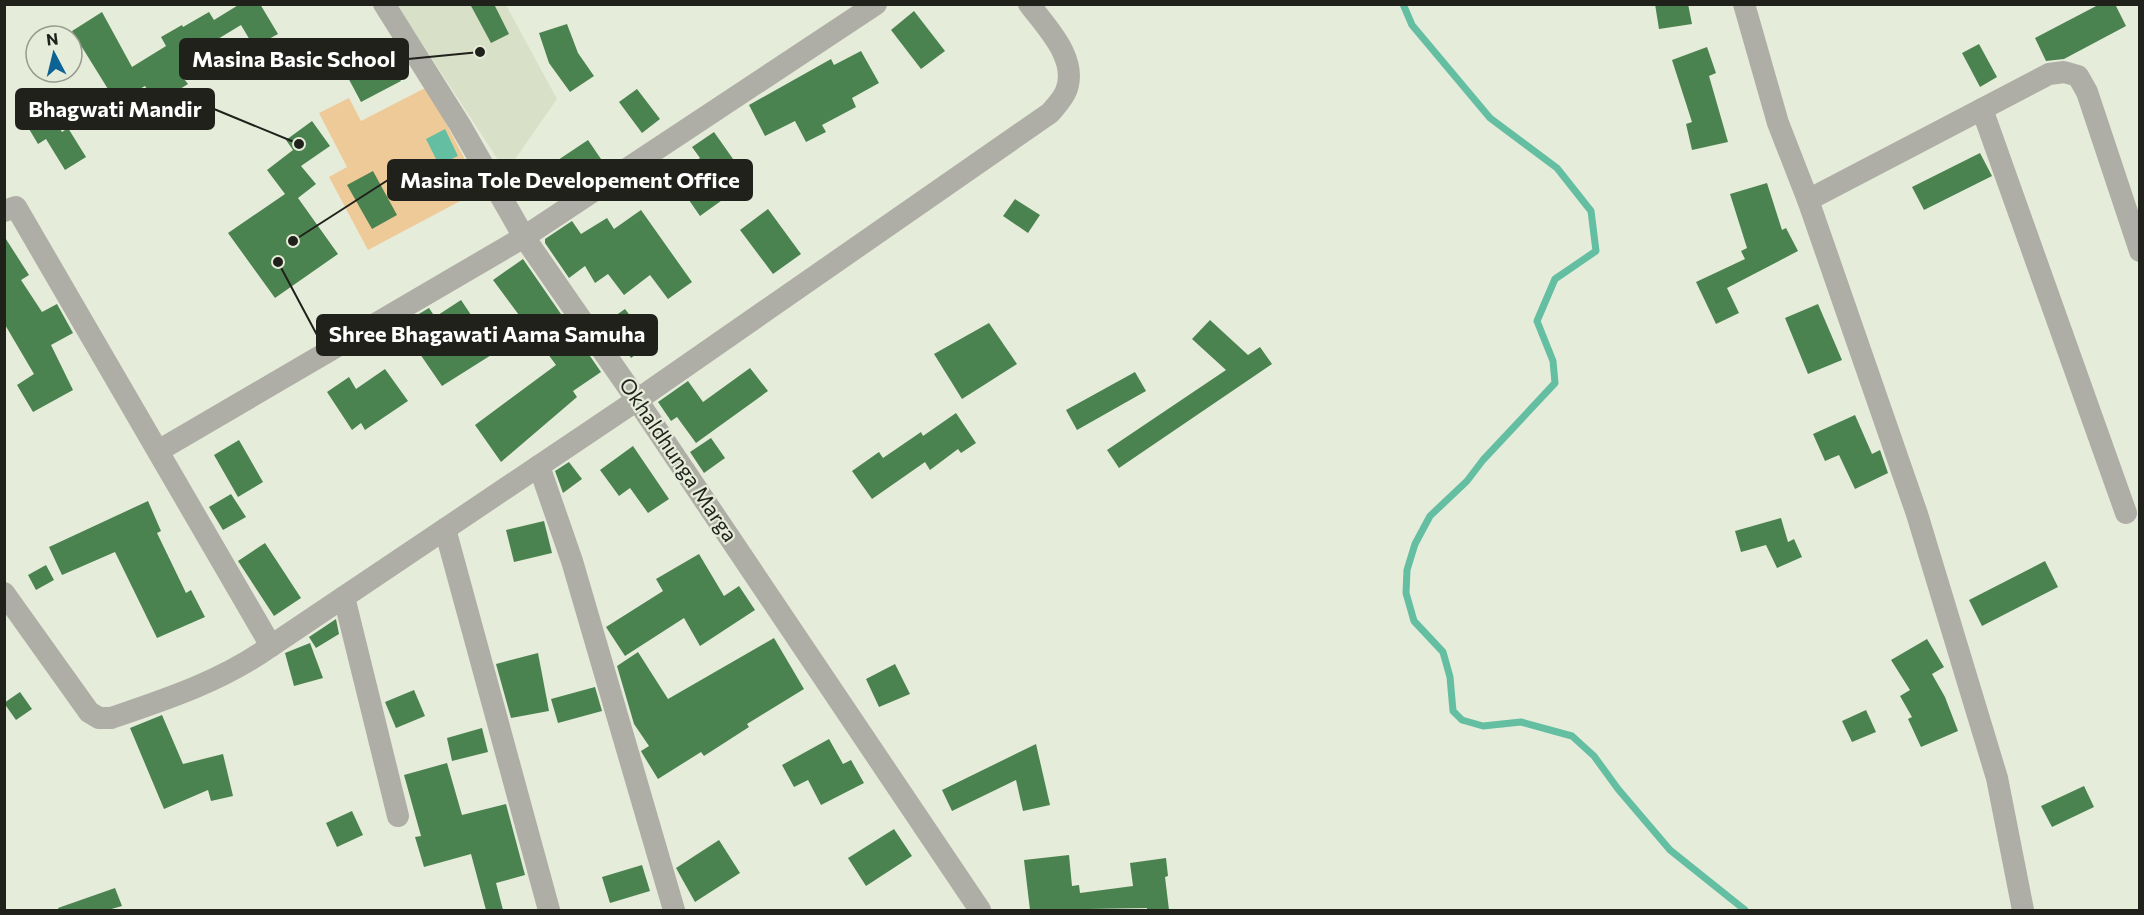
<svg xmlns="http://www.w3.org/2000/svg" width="2144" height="915" font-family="Commissioner,sans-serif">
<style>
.built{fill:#d8e0c7}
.green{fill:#efca99}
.water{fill:#64bea1}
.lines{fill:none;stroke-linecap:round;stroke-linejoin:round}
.stream{stroke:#64bea1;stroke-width:7}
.building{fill:#4b8350}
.minor{stroke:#afaea6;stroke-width:22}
.labels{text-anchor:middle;stroke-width:4.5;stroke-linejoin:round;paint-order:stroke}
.street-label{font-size:21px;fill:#1f211a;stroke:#e6ecda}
.leader{fill:none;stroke:#1f211a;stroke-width:2}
.callout-dot{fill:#1f211a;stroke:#e6ecda;stroke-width:2}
.callout{fill:#1f211a;stroke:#1f211a;stroke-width:2}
.callout-label{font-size:22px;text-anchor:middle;font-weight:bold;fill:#fff}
</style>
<rect width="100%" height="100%" fill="#e6ecda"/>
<path class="built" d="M 397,5 L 506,5 L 557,99 L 506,172 Z"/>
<path class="green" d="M 427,87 L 481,190 L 368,250 L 329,177 L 347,167 L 319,113 L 349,98 L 361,121 Z"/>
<path class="water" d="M 445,129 L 458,156 L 439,165 L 426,139 Z"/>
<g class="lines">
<path class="stream" d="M 1403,4 L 1412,25 L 1490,118 L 1557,168 L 1591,211 L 1596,251 L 1555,279 L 1537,321 L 1553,361 L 1555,383 L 1483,460 L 1467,481 L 1430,516 L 1415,544 L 1407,570 L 1406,593 L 1414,621 L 1443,652 L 1450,677 L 1453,711 L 1462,720 L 1483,726 L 1521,722 L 1572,736 L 1594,756 L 1618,789 L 1670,850 L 1745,910"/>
</g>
<g class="building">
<path d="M 240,4 L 260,4 L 278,34 L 254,47 L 241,25 L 198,51 L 207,65 L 184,79 L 188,84 L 156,104 L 145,86 L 116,102 L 72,31 L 102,12 L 132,67 L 166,46 L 161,37 L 182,25 L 183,27 L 209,12 L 214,20 Z"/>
<path d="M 470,4 L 494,4 L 509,34 L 491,43 Z"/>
<path d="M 1655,4 L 1688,4 L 1692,24 L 1659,29 Z"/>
<path d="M 2100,4 L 2115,4 L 2126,26 L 2064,59 L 2046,61 L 2035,38 Z"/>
<path d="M 914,11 L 945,51 L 921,69 L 891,30 Z"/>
<path d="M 567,24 L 578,53 L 594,76 L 570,92 L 549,63 L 539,33 Z"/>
<path d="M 1979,44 L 1997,77 L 1980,87 L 1962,53 Z"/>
<path d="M 1707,47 L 1716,73 L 1709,76 L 1728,142 L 1692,150 L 1686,124 L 1692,122 L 1672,60 Z"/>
<path d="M 385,50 L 401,81 L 361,102 L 345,72 Z"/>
<path d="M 861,51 L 879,83 L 852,98 L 856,107 L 822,125 L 826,132 L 806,142 L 795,121 L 765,136 L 749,105 L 831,59 L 834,65 Z"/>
<path d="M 637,89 L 660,119 L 642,133 L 619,102 Z"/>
<path d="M 43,100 L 62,132 L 68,128 L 86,157 L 65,170 L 46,139 L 38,144 L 20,114 Z"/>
<path d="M 312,121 L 330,146 L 301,166 L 316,184 L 298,198 L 338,254 L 275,298 L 228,233 L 285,194 L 267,170 L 293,150 L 286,140 Z"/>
<path d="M 714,132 L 738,166 L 714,183 L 725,198 L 700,216 L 673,177 L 700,158 L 692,147 Z"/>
<path d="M 588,140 L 601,159 L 541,199 L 528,180 Z"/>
<path d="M 1980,153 L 1992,176 L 1924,210 L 1912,187 Z"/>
<path d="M 373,171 L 397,215 L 372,229 L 347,185 Z"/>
<path d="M 1767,183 L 1782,230 L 1786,228 L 1798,251 L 1727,288 L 1739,313 L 1716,324 L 1696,282 L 1745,259 L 1741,251 L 1747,248 L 1730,194 Z"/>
<path d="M 1015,199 L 1040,215 L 1028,233 L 1003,216 Z"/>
<path d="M 768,209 L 801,254 L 773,274 L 740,230 Z"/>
<path d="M 641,210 L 692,282 L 668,299 L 650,275 L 624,295 L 608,274 L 595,283 L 585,266 L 569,278 L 545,243 L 545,239 L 572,221 L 581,234 L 607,218 L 614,229 Z"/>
<path d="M 4,236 L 29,275 L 21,280 L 42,312 L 57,304 L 73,333 L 51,345 L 73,390 L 33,412 L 17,385 L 34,374 L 4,323 Z"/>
<path d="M 523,259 L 601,372 L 573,391 L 577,397 L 501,462 L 475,425 L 556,365 L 493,280 Z"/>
<path d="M 461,300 L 496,352 L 442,386 L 400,325 L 429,308 L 435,317 Z"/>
<path d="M 1818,304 L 1842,360 L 1808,374 L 1785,318 Z"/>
<path d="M 625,309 L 651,343 L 631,358 L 628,353 L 623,356 L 602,325 Z"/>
<path d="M 1210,320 L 1248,355 L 1260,347 L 1272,364 L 1119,468 L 1107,450 L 1226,370 L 1192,339 Z"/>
<path d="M 989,323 L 1017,364 L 962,399 L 934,354 Z"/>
<path d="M 750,368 L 768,391 L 696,443 L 677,417 L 671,421 L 658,402 L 688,381 L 703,402 Z"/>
<path d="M 385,369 L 408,401 L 365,430 L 361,423 L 352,430 L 327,392 L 349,377 L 356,389 Z"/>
<path d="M 1135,372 L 1146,391 L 1077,430 L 1066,410 Z"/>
<path d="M 956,413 L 976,443 L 961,453 L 958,449 L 930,470 L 925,462 L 872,499 L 852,471 L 879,452 L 883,458 L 921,432 L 923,436 Z"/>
<path d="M 1855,415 L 1872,454 L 1880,450 L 1888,473 L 1855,489 L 1839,455 L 1825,461 L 1813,434 Z"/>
<path d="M 711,438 L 725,458 L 704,473 L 690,452 Z"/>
<path d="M 239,440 L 263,482 L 238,497 L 214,455 Z"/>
<path d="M 633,446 L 669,499 L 648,513 L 630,488 L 619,496 L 600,470 Z"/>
<path d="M 569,462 L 582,479 L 563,493 L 555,471 Z"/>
<path d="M 231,494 L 246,517 L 223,530 L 209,507 Z"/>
<path d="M 148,501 L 161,531 L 157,533 L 186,593 L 191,590 L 205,617 L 157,638 L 115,552 L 62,575 L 49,547 Z"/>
<path d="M 1781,518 L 1788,542 L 1794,539 L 1802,557 L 1777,568 L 1766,545 L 1741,552 L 1735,531 Z"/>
<path d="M 544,521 L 552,553 L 514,562 L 506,530 Z"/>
<path d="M 265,543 L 301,598 L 274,616 L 238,561 Z"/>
<path d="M 699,554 L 724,596 L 739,586 L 755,610 L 700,646 L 684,618 L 625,656 L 606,627 L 663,591 L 656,579 Z"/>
<path d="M 2045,561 L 2058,587 L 1982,626 L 1969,600 Z"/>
<path d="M 46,565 L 54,580 L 36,590 L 28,575 Z"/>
<path d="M 336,619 L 339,634 L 316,648 L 309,637 Z"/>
<path d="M 774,638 L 804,689 L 747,724 L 749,727 L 704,756 L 701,752 L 658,779 L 642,753 L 641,751 L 649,746 L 634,724 L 617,666 L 638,652 L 668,699 Z"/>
<path d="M 1927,639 L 1944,667 L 1932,674 L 1945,697 L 1958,731 L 1921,747 L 1908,719 L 1912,717 L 1900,696 L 1910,690 L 1891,660 Z"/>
<path d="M 310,643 L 323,678 L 294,686 L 285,653 Z"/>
<path d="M 538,653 L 549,711 L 511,718 L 496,664 Z"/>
<path d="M 895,664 L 910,694 L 879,707 L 866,679 Z"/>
<path d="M 595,687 L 602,711 L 558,723 L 551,699 Z"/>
<path d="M 414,690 L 425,716 L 396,728 L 385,702 Z"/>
<path d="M 20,692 L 32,709 L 16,720 L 4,703 Z"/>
<path d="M 1866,710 L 1876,732 L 1852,742 L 1842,721 Z"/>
<path d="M 162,715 L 183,764 L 223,754 L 233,796 L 211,801 L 208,790 L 164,809 L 130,728 Z"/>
<path d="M 482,728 L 488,752 L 452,761 L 447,738 Z"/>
<path d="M 829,739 L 843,764 L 851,760 L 864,783 L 821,805 L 808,780 L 794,787 L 782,765 Z"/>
<path d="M 1036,744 L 1050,805 L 1023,811 L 1016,780 L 952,811 L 942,790 Z"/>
<path d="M 447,763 L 462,815 L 506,804 L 525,875 L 496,883 L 503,910 L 486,910 L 471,854 L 424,867 L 415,837 L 421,836 L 404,775 Z"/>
<path d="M 2084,786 L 2094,807 L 2052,827 L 2041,806 Z"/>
<path d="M 352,811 L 363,835 L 337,847 L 326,823 Z"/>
<path d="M 894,829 L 912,856 L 866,886 L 848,858 Z"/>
<path d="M 719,840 L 740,873 L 695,902 L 676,868 Z"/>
<path d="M 1069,855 L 1072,886 L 1079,885 L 1080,893 L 1133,886 L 1130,863 L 1166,858 L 1168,876 L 1165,877 L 1169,910 L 1147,910 L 1147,908 L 1030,910 L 1024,860 Z"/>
<path d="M 642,865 L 650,891 L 610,903 L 602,877 Z"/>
<path d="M 115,888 L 122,906 L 108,910 L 59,910 L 58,908 Z"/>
</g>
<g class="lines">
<g class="minor">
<path d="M 384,4 L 460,125 L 524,237 L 637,400 L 980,910"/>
<path d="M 1744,4 L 1778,123 L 1808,200 L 1917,514 L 1997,778 L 2023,910"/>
<path d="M 1982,109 L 2126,513"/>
<path d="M 1808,200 L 2049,74 L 2064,72 L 2078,76 L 2087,92 L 2140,251"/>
<path d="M 4,211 L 16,207 L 271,646 L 637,400 L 1050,113 C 1055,107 1063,99 1066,91 C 1079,59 1046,27 1029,4"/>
<path d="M 158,451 L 524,237 L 876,4"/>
<path d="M 539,466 L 572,561 L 674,910"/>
<path d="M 445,529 L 549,910"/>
<path d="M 4,593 L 89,712 L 99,718 L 111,718 C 167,699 222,681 271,646"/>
<path d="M 344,597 L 398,816"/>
</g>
</g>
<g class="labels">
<g class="street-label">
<text transform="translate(678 460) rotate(56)" y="7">Okhaldhunga Marga</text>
</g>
</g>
<path class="leader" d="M480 52L408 59M299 144L214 109M293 241L388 180M278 262L317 335"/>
<g class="callout-dot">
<circle cx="480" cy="52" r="6"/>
<circle cx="299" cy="144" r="6"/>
<circle cx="293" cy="241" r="6"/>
<circle cx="278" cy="262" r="6"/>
</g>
<g class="callout">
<rect x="180" y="39" width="228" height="40" rx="6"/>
<rect x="16" y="89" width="198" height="40" rx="6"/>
<rect x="388" y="160" width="364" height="40" rx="6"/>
<rect x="317" y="315" width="340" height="40" rx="6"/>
</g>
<g class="callout-label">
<text x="294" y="67">Masina Basic School</text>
<text x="115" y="117">Bhagwati Mandir</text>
<text x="570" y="188">Masina Tole Developement Office</text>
<text x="487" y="342">Shree Bhagawati Aama Samuha</text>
</g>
<rect width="2144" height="915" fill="none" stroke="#1f211a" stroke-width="12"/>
<g transform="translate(54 54) rotate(353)"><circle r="28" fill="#e6ecda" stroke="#969b8d" stroke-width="1.5"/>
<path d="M0-4.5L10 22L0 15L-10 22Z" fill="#0d6394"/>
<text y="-9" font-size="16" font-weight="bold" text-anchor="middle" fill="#1f211a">N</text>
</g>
</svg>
